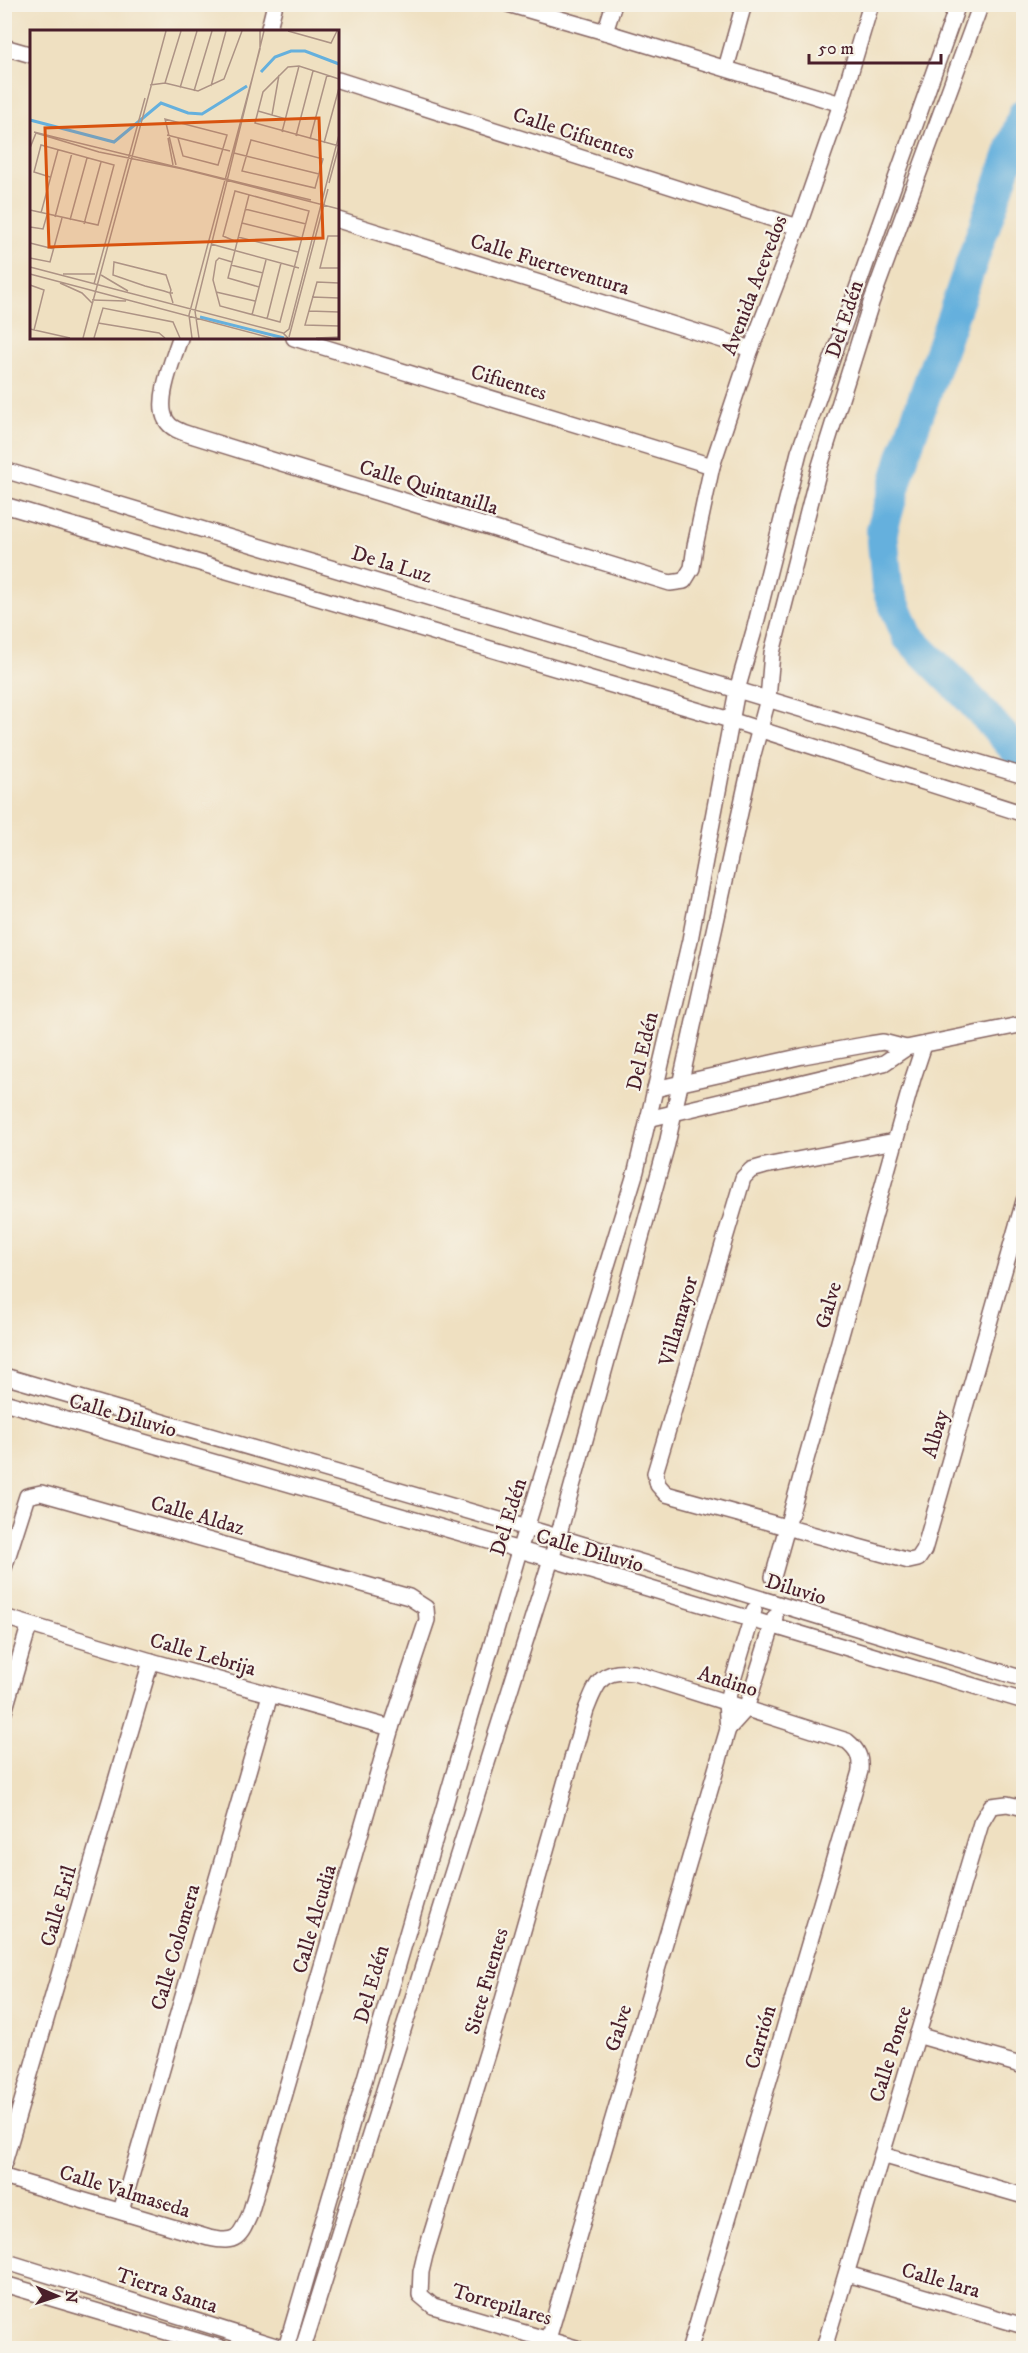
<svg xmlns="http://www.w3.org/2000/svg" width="1028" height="2353" font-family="'IM FELL DW Pica',serif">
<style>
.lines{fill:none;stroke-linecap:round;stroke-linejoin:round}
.river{stroke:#65b0dd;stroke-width:32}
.street-casing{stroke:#846360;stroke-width:18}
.street{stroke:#fff;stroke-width:15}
.labels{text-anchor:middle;stroke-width:4.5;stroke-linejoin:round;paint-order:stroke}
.street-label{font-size:21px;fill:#4a1f2b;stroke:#f7f3e8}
.inset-river{fill:none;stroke:#65b0dd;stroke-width:3}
.inset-road{fill:none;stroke:#ad9385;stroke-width:1.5}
.view{fill:#d8530f;fill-opacity:0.15;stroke:#d8530f;stroke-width:3}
.inset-edge{fill:none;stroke:#4a1f2b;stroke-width:3}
</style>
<rect width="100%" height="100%" fill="#f7f3e8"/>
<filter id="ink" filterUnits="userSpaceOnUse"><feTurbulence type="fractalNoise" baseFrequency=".0167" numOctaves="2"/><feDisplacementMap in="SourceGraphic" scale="12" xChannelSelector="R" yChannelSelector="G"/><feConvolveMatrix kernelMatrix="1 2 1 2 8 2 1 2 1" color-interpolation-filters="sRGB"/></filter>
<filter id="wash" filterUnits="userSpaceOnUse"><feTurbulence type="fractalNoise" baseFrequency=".008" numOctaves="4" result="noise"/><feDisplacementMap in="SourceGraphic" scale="24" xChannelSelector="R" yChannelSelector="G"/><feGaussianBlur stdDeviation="1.35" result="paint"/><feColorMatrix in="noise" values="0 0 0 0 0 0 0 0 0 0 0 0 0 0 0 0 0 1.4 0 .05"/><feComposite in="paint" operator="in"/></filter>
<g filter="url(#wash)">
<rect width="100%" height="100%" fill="#efe0c1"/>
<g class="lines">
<path class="river" d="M 1024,114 L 903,457 L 882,530 L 887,587 L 908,637 L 968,697 L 1024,759"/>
</g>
</g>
<g filter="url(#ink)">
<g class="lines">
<g class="street-casing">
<g id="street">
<path d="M 508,4 L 605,32 L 841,104"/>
<path d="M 268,32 L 275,4"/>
<path d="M 605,32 L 614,4"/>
<path d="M 4,47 L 32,55"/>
<path d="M 726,68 L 744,4"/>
<path d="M 338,80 L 798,227"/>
<path d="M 338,220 L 751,349"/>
<path d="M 180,338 C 174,357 155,401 166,420 C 171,430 185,433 194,436 L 670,583 L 684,581 L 692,568 L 695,546 L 712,466 L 751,349 L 798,227 L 841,104 L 871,4"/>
<path d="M 294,338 L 712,466"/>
<path d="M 4,470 L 1024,776"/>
<path d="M 4,505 L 730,720 L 1024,814"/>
<path d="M 655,1089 L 803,1056 L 870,1044 L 883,1042 L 906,1048"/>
<path d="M 648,1119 L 884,1063 L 906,1048 L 1024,1024"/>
<path d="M 895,1141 L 765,1166 L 751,1170 L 743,1178 L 655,1473 L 658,1485 L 666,1494 L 909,1561 L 918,1559 L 924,1550 L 1024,1201"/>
<path d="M 4,1376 L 558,1537 L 1024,1679"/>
<path d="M 4,1402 L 551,1559 L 1024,1701"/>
<path d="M 4,1568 L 27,1496 L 41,1493 L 409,1597 L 426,1608 L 427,1620 L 391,1728 L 250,2214 C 240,2237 237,2244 209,2238 L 4,2177"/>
<path d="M 773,1577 L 913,1078 L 924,1045"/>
<path d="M 4,1617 L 151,1661 L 391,1728"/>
<path d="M 4,1712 L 29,1626"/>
<path d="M 728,1729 L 746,1709 L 775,1617"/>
<path d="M 917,2035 L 1024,2066"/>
<path d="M 882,2155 L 1024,2196"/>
<path d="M 4,2163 L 151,1661"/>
<path d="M 121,2211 L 270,1695"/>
<path d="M 4,2261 L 282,2348"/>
<path d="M 847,2274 L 1024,2326"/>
<path d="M 4,2284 L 221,2348"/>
<path d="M 548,2339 L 728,1729 L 726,1703 L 754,1610"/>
<path d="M 286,2348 L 519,1551 L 636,1171 L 690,940 L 737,690 L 754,631 L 799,452 L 958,4"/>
<path d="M 303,2348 L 558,1537 L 667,1144 L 752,758 L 768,699 L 772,653 L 819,469 L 871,303 L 981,4"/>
<path d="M 576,2348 L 433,2306 L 420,2295 L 421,2272 L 425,2255 L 497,2021 L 586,1710 C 597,1683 600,1669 634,1673 L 847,1741 C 858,1750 861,1757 860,1771 L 690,2348"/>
<path d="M 824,2348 L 981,1823 L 991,1806 L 1007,1804 L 1024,1808"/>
</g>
</g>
<use href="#street" class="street"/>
</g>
</g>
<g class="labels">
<g class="street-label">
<text transform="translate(574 133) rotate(18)" y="7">Calle Cifuentes</text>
<text transform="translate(550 264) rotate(17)" y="7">Calle Fuerteventura</text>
<text transform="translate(754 285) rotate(-69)" y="7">Avenida Acevedos</text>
<text transform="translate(844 319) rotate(-72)" y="7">Del Edén</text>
<text transform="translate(509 382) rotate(17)" y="7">Cifuentes</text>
<text transform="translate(429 487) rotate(17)" y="7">Calle Quintanilla</text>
<text transform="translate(392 564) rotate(17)" y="7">De la Luz</text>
<text transform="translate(642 1051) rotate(-77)" y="7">Del Edén</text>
<text transform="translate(828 1305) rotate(-74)" y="7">Galve</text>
<text transform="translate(678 1321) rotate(-74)" y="7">Villamayor</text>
<text transform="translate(123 1415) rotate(16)" y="7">Calle Diluvio</text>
<text transform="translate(935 1434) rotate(-74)" y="7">Albay</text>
<text transform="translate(198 1515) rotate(16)" y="7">Calle Aldaz</text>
<text transform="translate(508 1517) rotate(-73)" y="7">Del Edén</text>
<text transform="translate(590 1550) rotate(16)" y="7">Calle Diluvio</text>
<text transform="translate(796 1589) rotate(17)" y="7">Diluvio</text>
<text transform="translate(203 1654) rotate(16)" y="7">Calle Lebrija</text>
<text transform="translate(728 1681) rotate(17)" y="7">Andino</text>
<text transform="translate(58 1906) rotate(-74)" y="7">Calle Eril</text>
<text transform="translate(314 1919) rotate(-74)" y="7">Calle Alcudia</text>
<text transform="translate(175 1947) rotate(-74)" y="7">Calle Colomera</text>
<text transform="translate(486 1981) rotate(-74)" y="7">Siete Fuentes</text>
<text transform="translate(371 1984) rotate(-74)" y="7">Del Edén</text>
<text transform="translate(618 2028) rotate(-73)" y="7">Galve</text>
<text transform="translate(760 2037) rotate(-74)" y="7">Carrión</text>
<text transform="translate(890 2054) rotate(-73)" y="7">Calle Ponce</text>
<text transform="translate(125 2191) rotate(17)" y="7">Calle Valmaseda</text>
<text transform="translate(941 2280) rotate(16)" y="7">Calle lara</text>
<text transform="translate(167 2290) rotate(18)" y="7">Tierra Santa</text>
<text transform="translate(502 2304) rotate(16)" y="7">Torrepilares</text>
</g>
</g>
<g transform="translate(30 30)">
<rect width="309" height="309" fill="#efe0c1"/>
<path class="inset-river" d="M 231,42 L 245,27 L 261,21 L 275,21 L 309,34M 0,90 L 84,112 L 131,73 L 158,83 L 172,84 L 217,56M 170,287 L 254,308"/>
<path class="inset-road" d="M 258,1 L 301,13 L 307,1M 309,49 L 269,36 L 258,37 L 233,62 L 225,93 L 309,116M 135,53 L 151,1M 120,55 L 135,53 L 168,61 L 194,49 L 212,1M 181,56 L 196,1M 150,58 L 167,1M 164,61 L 182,1M 228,81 L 256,89M 242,85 L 249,45M 4,102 L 281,170M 252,102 L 269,36M 137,105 L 200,121M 266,106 L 283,41M 138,108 L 143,135M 280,109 L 297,45M 221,110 L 293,129 L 285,158 L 212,141 ZM 294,113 L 309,58M 0,118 L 6,103 L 69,122 L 153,139 L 309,179M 204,123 L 289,144M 146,135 L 135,89 L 197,105 L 188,135 L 153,126 L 148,108M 299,153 L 309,116M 219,165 L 198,248 L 229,257M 215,179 L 276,194M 0,180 L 68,195 L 84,135 L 11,115 L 4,142 L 20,147M 11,183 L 28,120M 25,187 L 42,123M 40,190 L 57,128M 212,193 L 272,208M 54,194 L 71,132M 0,197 L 13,199 L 17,185M 309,206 L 298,206 L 290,238 L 309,238M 208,207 L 268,222M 0,213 L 24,219M 181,214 L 269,238M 0,228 L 20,232 L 32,188M 202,232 L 189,228 L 186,231 L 183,250 L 190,276 L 250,292 L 279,181 L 205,161 L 193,206 L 207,212M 201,235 L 233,243M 0,237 L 253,303 L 258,308M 0,244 L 241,308M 33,244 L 65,244M 71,245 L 98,261M 30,253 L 52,263 L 62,273M 309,253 L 287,252 L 275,295 L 309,296M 64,254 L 115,68M 0,255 L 14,260 L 4,300M 186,262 L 225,271M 282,267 L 309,268M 62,270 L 96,271M 143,273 L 140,263 L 141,260 L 136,245 L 84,232 L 83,245 L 115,256 L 134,261 L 140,263 L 143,263M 279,281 L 309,282M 222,285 L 236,230M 237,289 L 251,233M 68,293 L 129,303 L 135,308M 0,299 L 40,308M 254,303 L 259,299 L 309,105M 259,307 L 298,159M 53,308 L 136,1M 64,308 L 73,278 L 143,292 L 150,308M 162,308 L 159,285 L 230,19 L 230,1M 169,308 L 165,281 L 234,1M 286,308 L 309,307"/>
<path class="view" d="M 289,88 L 293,208 L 19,217 L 15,98 Z"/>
<rect width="309" height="309" class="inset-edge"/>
</g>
<rect width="1028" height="2353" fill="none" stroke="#f7f3e8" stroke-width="24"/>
<g transform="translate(57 2296) rotate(92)" stroke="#f7f3e8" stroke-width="4.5" paint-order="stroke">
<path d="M0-4.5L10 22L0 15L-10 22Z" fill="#4a1f2b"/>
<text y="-9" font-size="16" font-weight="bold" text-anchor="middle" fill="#4a1f2b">N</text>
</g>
<path d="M809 54v9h132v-9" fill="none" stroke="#4a1f2b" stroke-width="3"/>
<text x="818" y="54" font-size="18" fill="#4a1f2b" stroke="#f7f3e8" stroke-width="4.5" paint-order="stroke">50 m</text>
</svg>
